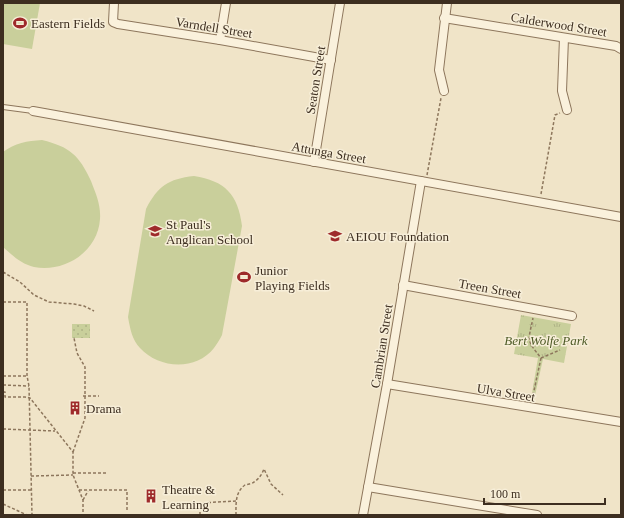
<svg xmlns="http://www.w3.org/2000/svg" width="624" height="518" font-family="Georgia,serif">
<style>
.grass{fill:url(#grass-dots)}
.park{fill:url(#park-tufts)}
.pitch{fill:#c9cf9b}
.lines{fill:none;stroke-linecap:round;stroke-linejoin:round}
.service-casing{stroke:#8d765c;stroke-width:6}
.minor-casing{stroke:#8d765c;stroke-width:10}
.path{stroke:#8d765c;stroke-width:1.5;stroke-dasharray:3 2;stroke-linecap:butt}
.service{stroke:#faf1dc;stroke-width:4}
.minor{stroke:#faf1dc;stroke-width:8}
.labels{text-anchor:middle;stroke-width:3;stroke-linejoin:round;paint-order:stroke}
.poi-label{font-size:13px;fill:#3d2e20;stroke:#f7eed8;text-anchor:start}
.street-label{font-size:13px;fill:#3d2e20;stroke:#f7eed8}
.park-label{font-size:13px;font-style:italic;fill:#4d5a26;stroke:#f7eed8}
</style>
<defs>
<pattern id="grass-dots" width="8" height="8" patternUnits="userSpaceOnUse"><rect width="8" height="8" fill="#c9cf9b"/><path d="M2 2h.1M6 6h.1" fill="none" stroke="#aeb285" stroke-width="1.8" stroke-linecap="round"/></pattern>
<pattern id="park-tufts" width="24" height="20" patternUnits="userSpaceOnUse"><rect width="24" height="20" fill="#c9cf9b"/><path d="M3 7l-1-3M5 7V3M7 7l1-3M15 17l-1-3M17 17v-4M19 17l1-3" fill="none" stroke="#aeb285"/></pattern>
</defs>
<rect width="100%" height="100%" fill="#f0e4c8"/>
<rect class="grass" x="72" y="324" width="18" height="14"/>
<path class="park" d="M 521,315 L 571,324 L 564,363 L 543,359 L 534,400 L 531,399 L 538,358 L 514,354 Z"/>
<g class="pitch">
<path d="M 3,3 L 40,3 L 32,49 L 3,44 Z"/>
<path d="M 42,140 C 70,147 79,155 91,181 C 96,194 101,205 100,219 C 98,252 64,273 34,267 C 21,264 12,255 3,247 L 3,152 C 15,143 27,141 42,140 Z"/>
<path d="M 194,176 C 225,181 238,194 242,226 L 222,335 C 220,339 217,344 214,348 C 196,371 159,369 140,348 C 132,340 130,328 128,317 L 146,209 C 158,186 168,179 194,176 Z"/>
</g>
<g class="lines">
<g class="service-casing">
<path id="service" d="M 3,107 L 33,111"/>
</g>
<g class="minor-casing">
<g id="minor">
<path d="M 114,3 L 113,22 L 118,24 L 220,40 L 331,60"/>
<path d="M 444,18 L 616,46 L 621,49"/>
<path d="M 564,38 L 562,91 L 567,110"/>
<path d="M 220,40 L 226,3"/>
<path d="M 444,91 L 439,70 L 447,3"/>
<path d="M 33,111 L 621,217"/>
<path d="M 314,162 L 340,3"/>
<path d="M 403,285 L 572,316"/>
<path d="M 387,384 L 621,422"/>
<path d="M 368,487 L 537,515"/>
<path d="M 363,515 L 387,384 L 421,181"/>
</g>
</g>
<g class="path">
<path d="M 427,175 L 441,98"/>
<path d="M 541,194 L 555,115 L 560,113"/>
<path d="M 3,272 L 20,282 L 34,295 L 49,302 L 74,304 L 84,306 L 94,311"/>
<path d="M 3,302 L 27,302 L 27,376 L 29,386 L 32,515"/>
<path d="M 541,358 L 560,350"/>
<path d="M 3,376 L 27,376"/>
<path d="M 3,385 L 29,386"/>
<path d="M 3,392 L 5,392 L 5,397 L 25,397 L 30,398 L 73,452 L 73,475 L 83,500 L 83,515"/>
<path d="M 83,396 L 99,396"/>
<path d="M 532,400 L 541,358 C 526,339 528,342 533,318"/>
<path d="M 3,429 L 55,431"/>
<path d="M 73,452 L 85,418 L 85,367 L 77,353 L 74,338"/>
<path d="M 73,473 L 107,473"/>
<path d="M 31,476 L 73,475"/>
<path d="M 3,490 L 31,490"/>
<path d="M 79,490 L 127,490 L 127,512"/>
<path d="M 83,500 L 88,491"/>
<path d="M 3,504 L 27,515"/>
<path d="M 173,514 L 173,515"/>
<path d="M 200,515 L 200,503 L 236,501"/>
<path d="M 236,515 C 236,504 235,492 245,485 C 248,484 252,484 254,482 C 259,479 262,474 264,469 L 271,484 L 283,495"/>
</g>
<use href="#service" class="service"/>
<use href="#minor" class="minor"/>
</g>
<defs>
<g id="stadium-bare" transform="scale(1.08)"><path d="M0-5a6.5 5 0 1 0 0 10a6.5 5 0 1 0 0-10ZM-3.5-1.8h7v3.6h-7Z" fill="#9e2a2b" stroke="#f7eed8" stroke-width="2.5" paint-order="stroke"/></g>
<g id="school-bare" transform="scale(1.08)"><path d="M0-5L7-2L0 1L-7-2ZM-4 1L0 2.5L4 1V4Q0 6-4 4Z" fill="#9e2a2b" stroke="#f7eed8" stroke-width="2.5" paint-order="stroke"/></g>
<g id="building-bare" transform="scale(1.08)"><path d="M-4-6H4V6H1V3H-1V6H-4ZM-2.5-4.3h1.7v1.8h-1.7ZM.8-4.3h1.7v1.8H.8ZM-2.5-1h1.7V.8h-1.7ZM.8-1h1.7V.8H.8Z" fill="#9e2a2b" stroke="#f7eed8" stroke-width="2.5" paint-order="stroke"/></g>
</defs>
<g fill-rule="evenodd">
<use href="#stadium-bare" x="20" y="23"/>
<use href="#school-bare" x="155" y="231"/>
<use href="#school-bare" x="335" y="236"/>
<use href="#stadium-bare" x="244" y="277"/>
<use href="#building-bare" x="75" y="408"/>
<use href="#building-bare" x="151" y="496"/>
</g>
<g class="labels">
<g class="poi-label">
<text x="31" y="28">Eastern Fields</text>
<text x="166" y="229">St Paul's<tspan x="166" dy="15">Anglican School</tspan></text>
<text x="346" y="241">AEIOU Foundation</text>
<text x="255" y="275">Junior<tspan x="255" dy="15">Playing Fields</tspan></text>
<text x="86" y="413">Drama</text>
<text x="162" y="494">Theatre &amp;<tspan x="162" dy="15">Learning</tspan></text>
</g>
<g class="street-label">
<text transform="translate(559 24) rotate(9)" y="5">Calderwood Street</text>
<text transform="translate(214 27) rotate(9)" y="5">Varndell Street</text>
<text transform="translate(315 80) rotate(-81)" y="5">Seaton Street</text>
<text transform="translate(329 152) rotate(10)" y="5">Attunga Street</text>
<text transform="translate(490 288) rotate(10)" y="5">Treen Street</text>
<text transform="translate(381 346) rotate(-81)" y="5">Cambrian Street</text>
<text transform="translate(506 392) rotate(9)" y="5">Ulva Street</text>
</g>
<g class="park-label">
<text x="546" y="345">Bert Wolfe Park</text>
</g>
</g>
<rect width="624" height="518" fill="none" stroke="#3d2e20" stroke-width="8"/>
<path d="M484 498v6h121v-6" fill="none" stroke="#3d2e20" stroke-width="2"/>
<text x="490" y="498" font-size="12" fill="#3d2e20" stroke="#f7eed8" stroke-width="3" paint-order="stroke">100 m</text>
</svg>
